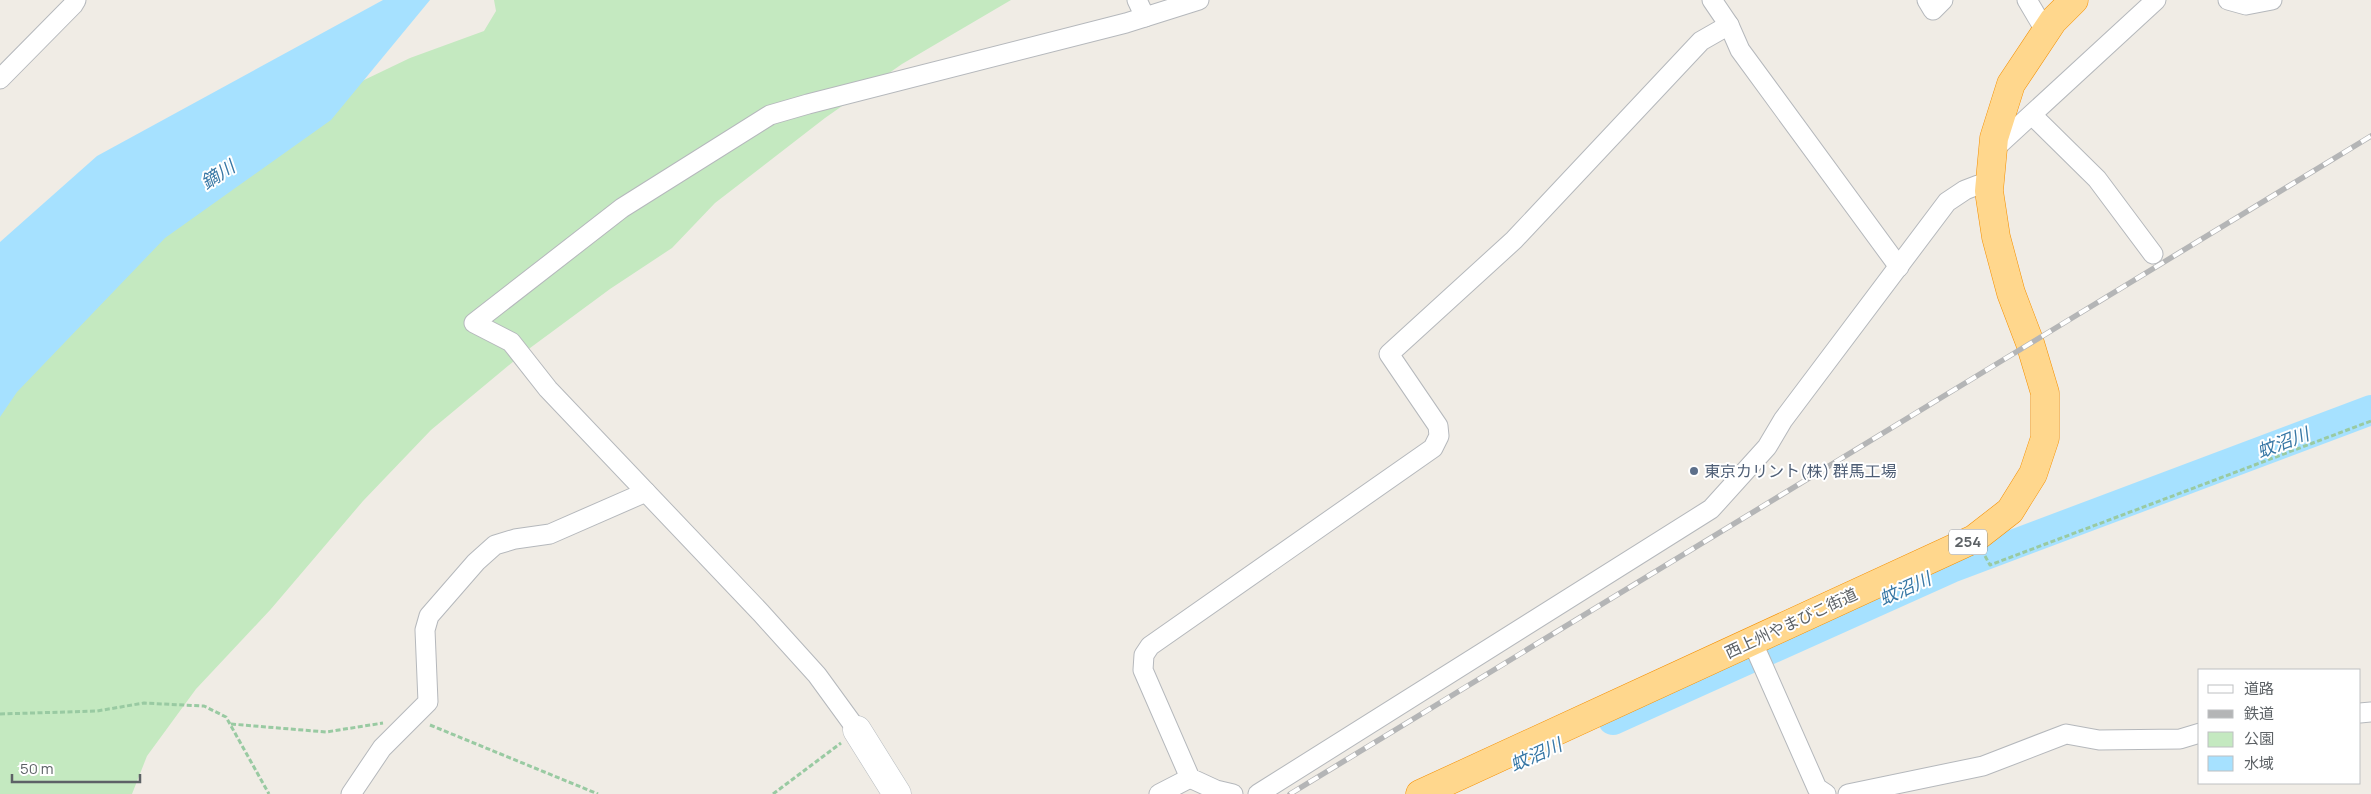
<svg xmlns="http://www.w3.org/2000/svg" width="2371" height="794" font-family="Manrope,'Noto Sans JP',sans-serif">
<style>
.green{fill:#c4e9c0}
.water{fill:#a6e1ff}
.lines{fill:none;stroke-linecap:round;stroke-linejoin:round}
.river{stroke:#a6e1ff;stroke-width:30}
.street-casing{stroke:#b5b8bc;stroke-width:21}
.secondary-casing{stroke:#b6bbbf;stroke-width:29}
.highway-casing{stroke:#f59000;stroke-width:29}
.path{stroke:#99caa2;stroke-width:3;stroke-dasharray:5 2.5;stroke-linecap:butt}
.street{stroke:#fff;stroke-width:19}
.secondary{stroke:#fff;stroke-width:28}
.highway{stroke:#ffd78d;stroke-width:28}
.rail-casing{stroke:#b4b5b6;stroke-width:5.5}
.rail{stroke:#fff;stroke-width:4;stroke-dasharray:11;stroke-linecap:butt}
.service-dot{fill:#5c6f8a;stroke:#fff;stroke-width:2}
.labels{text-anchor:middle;stroke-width:4;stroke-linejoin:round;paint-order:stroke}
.shield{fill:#fff;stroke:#8e9194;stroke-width:1}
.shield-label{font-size:15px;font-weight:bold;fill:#5d6266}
.service-label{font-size:16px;fill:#4e5e75;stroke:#fff;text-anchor:start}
.street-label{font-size:16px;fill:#5d6266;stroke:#fff}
.water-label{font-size:18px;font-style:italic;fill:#3777a5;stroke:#fff}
</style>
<rect width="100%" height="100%" fill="#f0ece5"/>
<path class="green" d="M 494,0 L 1011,0 L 902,64 L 825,118 L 715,203 L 672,248 L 610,289 L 526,351 L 431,430 L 363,501 L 271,609 L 196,689 L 147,756 L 132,794 L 0,794 L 0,360 L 362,81 L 410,58 L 484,31 L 496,11 Z"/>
<path class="water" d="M 383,0 L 430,0 L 331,120 L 165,238 L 17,392 L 0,417 L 0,242 L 97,156 Z"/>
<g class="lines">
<path class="river" d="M 1613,720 L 1951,568 L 2371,410"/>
<g class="street-casing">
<g id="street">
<path d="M 1137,0 L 1145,17"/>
<path d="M 1712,0 L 1729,25 L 1740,50 L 1899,267"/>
<path d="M 1927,0 L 1933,10 L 1943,0"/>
<path d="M 2027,0 L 2046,32"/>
<path d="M 2228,0 L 2246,5 L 2272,0"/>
<path d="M 0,79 L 73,5 L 76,0"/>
<path d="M 2032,115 L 2097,179 L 2153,254"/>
<path d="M 1993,150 L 2156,0"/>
<path d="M 1752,641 L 1817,788 L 1826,794"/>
<path d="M 2360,713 L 2371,712"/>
<path d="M 857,730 L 817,675 L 761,613 L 548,389 L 511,342 L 474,323 L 622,208 L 770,115 L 808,104 L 1126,23 L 1199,0"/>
<path d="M 351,794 L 382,748 L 428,702 L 425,630 L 429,616 L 476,562 L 495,545 L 515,539 L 550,534 L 646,492"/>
<path d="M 1159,794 L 1190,778"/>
<path d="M 1233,794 L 1216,790 L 1190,778 L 1143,670 L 1144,655 L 1150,646 L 1433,448 L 1439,436 L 1438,426 L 1389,354 L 1514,240 L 1701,41 L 1729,25"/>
<path d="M 1258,794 L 1711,509 L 1767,447 L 1783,420 L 1947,202 L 1965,190 L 1978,185 L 1989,191"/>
<path d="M 1848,794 L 1983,766 L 2066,734 L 2099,740 L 2180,739 L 2200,733"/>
</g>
</g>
<g class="secondary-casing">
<path id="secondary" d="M 857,730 L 897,794"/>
</g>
<g class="highway-casing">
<path id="highway" d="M 1420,794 L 1974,539 L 2010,511 L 2033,474 L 2045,438 L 2045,393 L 2030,343 L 2011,293 L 1996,237 L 1989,191 L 1994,138 L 2011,84 L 2053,21 L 2074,0"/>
</g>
<g class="path">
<path d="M 1985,556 L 1990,565 L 2371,421"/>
<path d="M 0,714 L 97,711 L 144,703 L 204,706 L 226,717 L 269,794"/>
<path d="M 231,724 L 326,732 L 383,723"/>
<path d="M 430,725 L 598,794"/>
<path d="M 773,794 L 841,743"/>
</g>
<use href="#street" class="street"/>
<use href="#secondary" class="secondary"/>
<use href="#highway" class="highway"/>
<g class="rail-casing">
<path id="rail" d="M 1290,794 L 2371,136"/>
</g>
<use href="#rail" class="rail"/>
</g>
<circle class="service-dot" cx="1694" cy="471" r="5"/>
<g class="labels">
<rect class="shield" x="1949" y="529.5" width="38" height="25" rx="4"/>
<g class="shield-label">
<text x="1968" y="547">254</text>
</g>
<g class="service-label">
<text x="1704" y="477">東京カリント(株) 群馬工場</text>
</g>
<g class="street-label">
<text transform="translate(1791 623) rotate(-25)" y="6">西上州やまびこ街道</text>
</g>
<g class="water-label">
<text transform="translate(218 175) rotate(-33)" y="6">鏑川</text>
<text transform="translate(2283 443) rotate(-21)" y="6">蚊沼川</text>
<text transform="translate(1905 589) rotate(-24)" y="6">蚊沼川</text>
<text transform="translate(1536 755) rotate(-24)" y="6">蚊沼川</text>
</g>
</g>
<rect x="2198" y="669" width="162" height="115" fill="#ffffff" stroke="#bec0c2"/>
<rect x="2208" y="685" width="25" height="8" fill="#ffffff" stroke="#bec0c2"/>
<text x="2244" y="694" font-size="15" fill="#5d6266">道路</text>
<rect x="2208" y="710" width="25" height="8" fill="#b4b5b6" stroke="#bec0c2"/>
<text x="2244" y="719" font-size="15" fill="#5d6266">鉄道</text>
<rect x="2208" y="732" width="25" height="15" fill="#c4e9c0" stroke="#bec0c2"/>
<text x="2244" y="744" font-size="15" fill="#5d6266">公園</text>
<rect x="2208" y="756" width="25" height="15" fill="#a6e1ff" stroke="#bec0c2"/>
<text x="2244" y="769" font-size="15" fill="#5d6266">水域</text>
<path d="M12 774v8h128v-8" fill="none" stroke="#5d6266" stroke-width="2.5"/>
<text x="20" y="774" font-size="15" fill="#5d6266" stroke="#ffffff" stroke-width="4" paint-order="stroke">50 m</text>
</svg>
